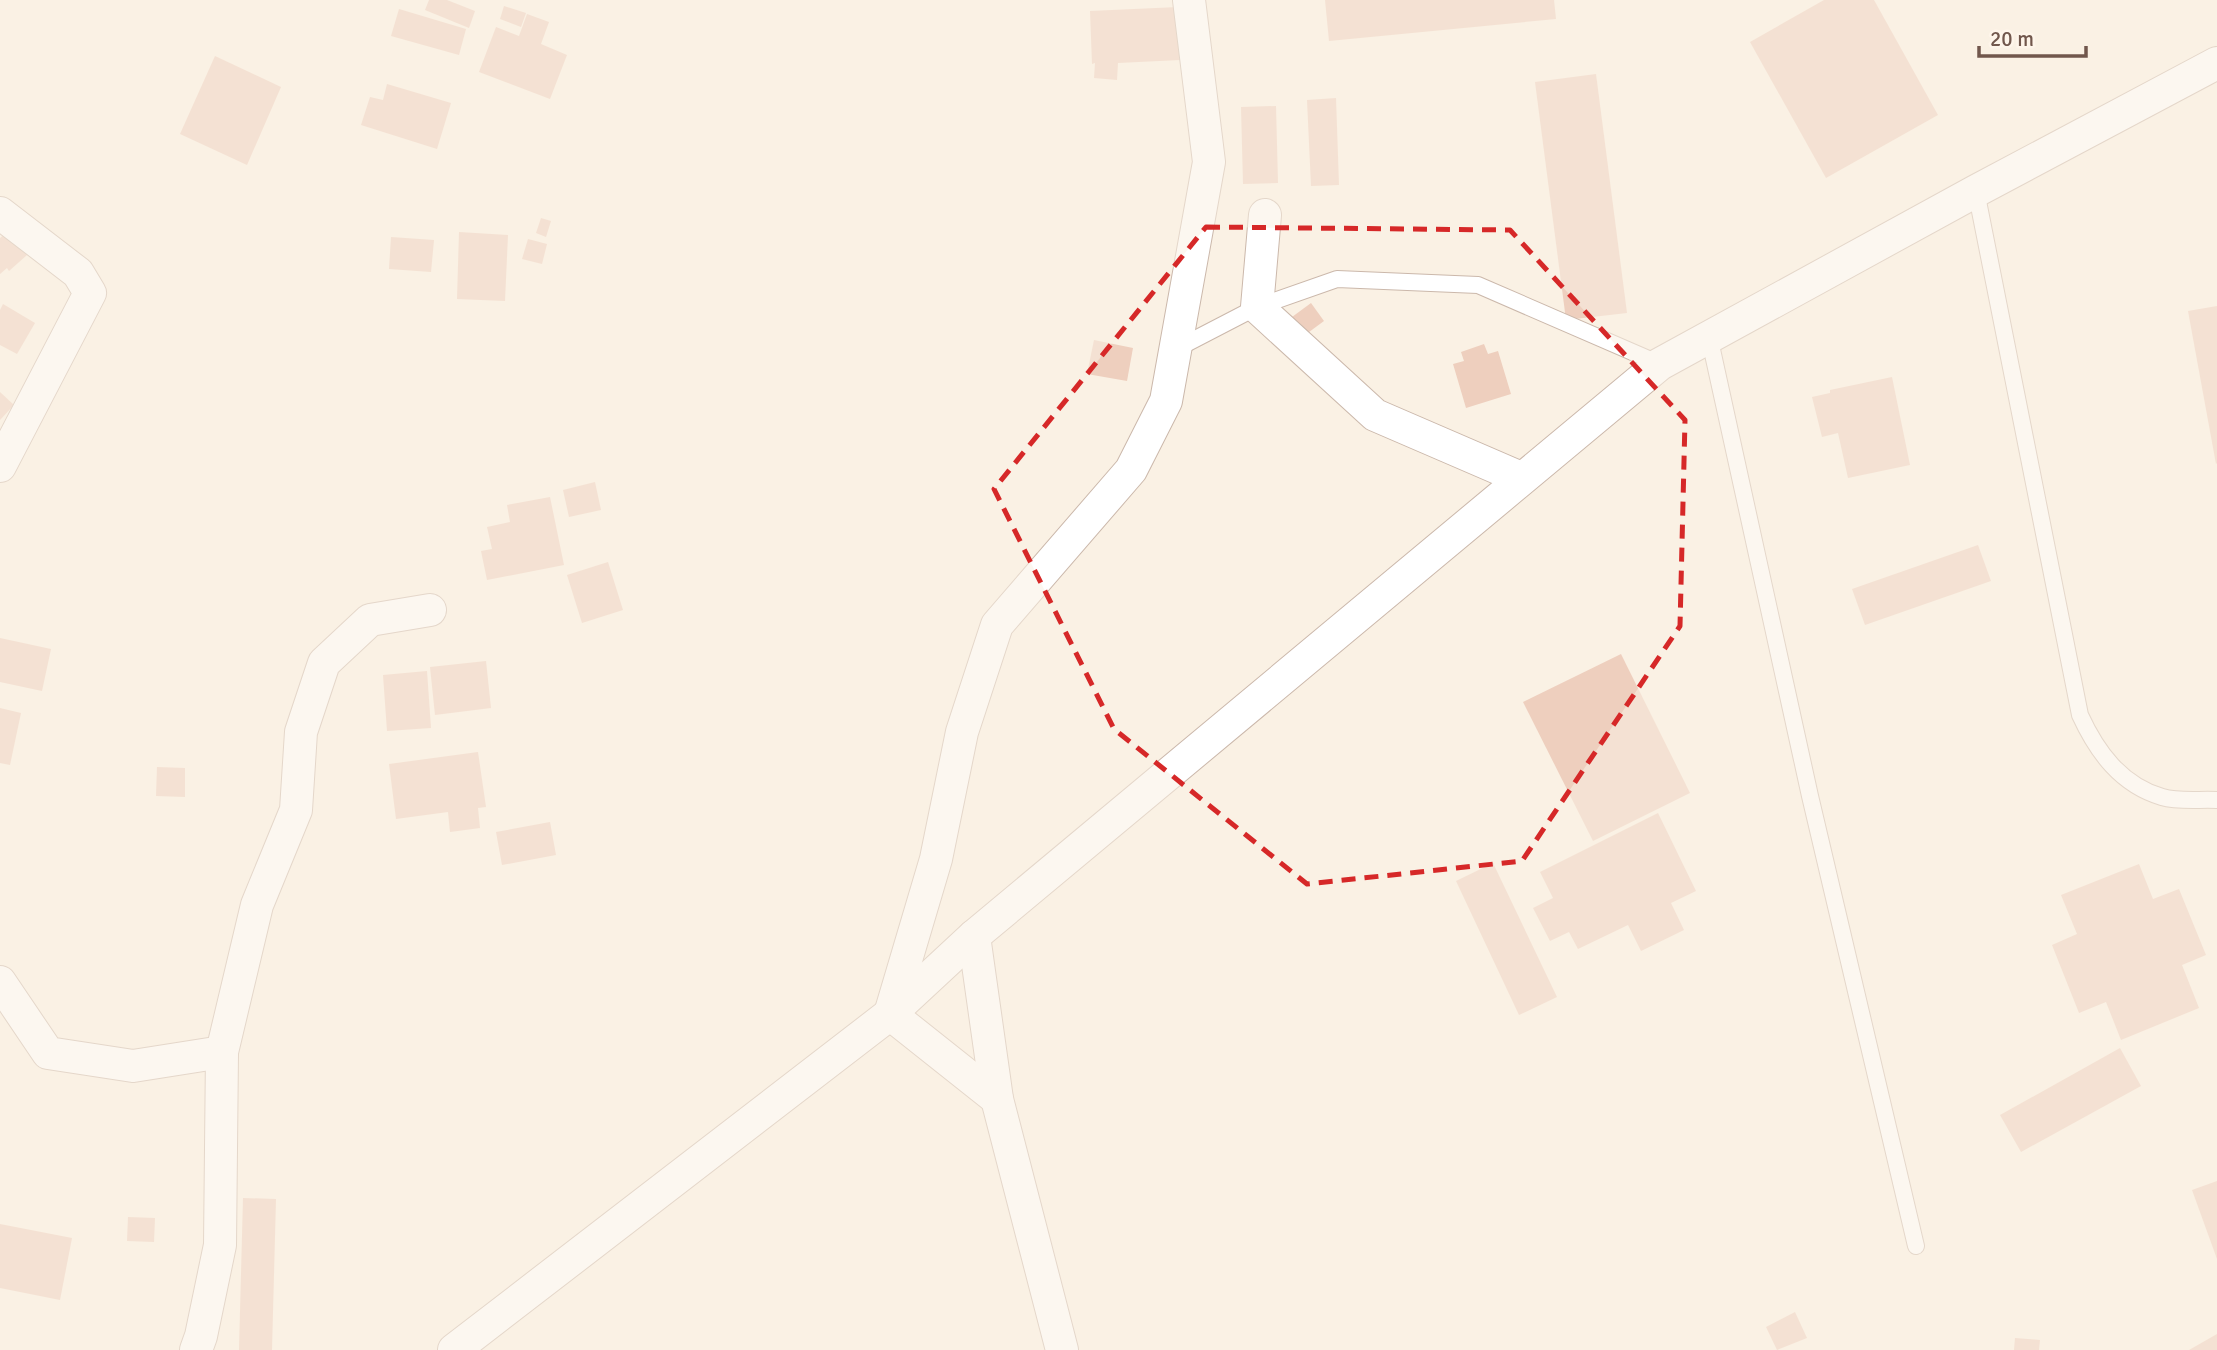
<svg xmlns="http://www.w3.org/2000/svg" width="2217" height="1350" font-family="Signika,sans-serif">
<style>
.building{fill:#eecfbe}
.lines{fill:none;stroke-linecap:round;stroke-linejoin:round}
.lane-casing{stroke:#cbb8ab;stroke-width:18}
.street-casing{stroke:#cbb8ab;stroke-width:34}
.lane{stroke:#fff;stroke-width:16}
.street{stroke:#fff;stroke-width:32}
.marked{fill:none;stroke:#d62828;stroke-width:5;stroke-dasharray:14 9;stroke-linejoin:round}
</style>
<rect width="100%" height="100%" fill="#faf1e4"/>
<g class="building">
<path d="M 429,0 L 447,0 L 475,11 L 469,28 L 425,10 Z"/>
<path d="M 1325,0 L 1554,0 L 1556,19 L 1329,41 Z"/>
<path d="M 1824,0 L 1874,0 L 1938,115 L 1826,178 L 1750,42 Z"/>
<path d="M 504,6 L 526,13 L 521,27 L 500,19 Z"/>
<path d="M 1178,7 L 1180,60 L 1118,63 L 1117,80 L 1094,78 L 1095,63 L 1092,64 L 1090,11 Z"/>
<path d="M 399,9 L 466,29 L 459,55 L 391,36 Z"/>
<path d="M 527,14 L 549,22 L 541,44 L 567,55 L 550,99 L 479,72 L 496,27 L 519,36 Z"/>
<path d="M 215,56 L 281,87 L 247,165 L 180,134 Z"/>
<path d="M 1596,74 L 1627,313 L 1566,320 L 1535,82 Z"/>
<path d="M 387,84 L 451,103 L 437,149 L 361,125 L 370,97 L 383,100 Z"/>
<path d="M 1336,98 L 1339,185 L 1311,186 L 1307,100 Z"/>
<path d="M 1276,106 L 1278,183 L 1243,184 L 1241,107 Z"/>
<path d="M 541,218 L 551,221 L 546,237 L 536,233 Z"/>
<path d="M 459,232 L 508,235 L 505,301 L 457,299 Z"/>
<path d="M 6,233 L 27,255 L 9,271 L 7,268 L 0,274 L 0,238 Z"/>
<path d="M 391,237 L 434,240 L 431,272 L 389,269 Z"/>
<path d="M 528,239 L 547,244 L 542,264 L 522,259 Z"/>
<path d="M 1311,303 L 1324,321 L 1305,335 L 1292,317 Z"/>
<path d="M 3,304 L 35,323 L 17,354 L 0,345 L 0,310 Z"/>
<path d="M 2217,306 L 2217,463 L 2216,464 L 2188,311 Z"/>
<path d="M 1094,340 L 1133,348 L 1127,381 L 1087,374 Z"/>
<path d="M 1484,344 L 1488,354 L 1498,351 L 1511,394 L 1466,408 L 1453,364 L 1464,361 L 1461,352 Z"/>
<path d="M 1892,377 L 1910,465 L 1848,478 L 1838,433 L 1822,437 L 1812,397 L 1830,393 L 1830,390 Z"/>
<path d="M 0,392 L 14,405 L 0,420 Z"/>
<path d="M 595,482 L 601,510 L 569,517 L 563,490 Z"/>
<path d="M 550,497 L 564,565 L 487,580 L 481,551 L 492,549 L 487,527 L 510,522 L 507,505 Z"/>
<path d="M 1978,545 L 1991,581 L 1865,625 L 1852,589 Z"/>
<path d="M 608,562 L 623,610 L 582,623 L 567,575 Z"/>
<path d="M 0,638 L 51,649 L 42,691 L 0,682 Z"/>
<path d="M 1621,654 L 1690,793 L 1593,841 L 1523,702 Z"/>
<path d="M 486,661 L 491,708 L 435,715 L 430,667 Z"/>
<path d="M 427,671 L 431,728 L 387,731 L 383,675 Z"/>
<path d="M 0,708 L 21,713 L 10,765 L 0,763 Z"/>
<path d="M 478,752 L 486,807 L 478,808 L 480,828 L 450,832 L 448,812 L 396,819 L 389,764 Z"/>
<path d="M 157,767 L 185,768 L 185,797 L 156,796 Z"/>
<path d="M 1658,813 L 1696,891 L 1671,903 L 1684,930 L 1641,951 L 1628,925 L 1578,949 L 1569,932 L 1550,941 L 1533,908 L 1553,898 L 1540,872 Z"/>
<path d="M 550,822 L 556,855 L 502,865 L 496,832 Z"/>
<path d="M 1493,863 L 1557,997 L 1519,1015 L 1456,881 Z"/>
<path d="M 2139,864 L 2153,899 L 2179,889 L 2206,955 L 2182,965 L 2199,1008 L 2121,1040 L 2106,1002 L 2079,1013 L 2052,945 L 2077,934 L 2061,895 Z"/>
<path d="M 2120,1048 L 2141,1086 L 2021,1152 L 2000,1115 Z"/>
<path d="M 2217,1181 L 2217,1259 L 2192,1190 Z"/>
<path d="M 243,1198 L 276,1199 L 272,1350 L 239,1350 Z"/>
<path d="M 128,1217 L 155,1218 L 154,1242 L 127,1241 Z"/>
<path d="M 0,1224 L 72,1238 L 60,1300 L 0,1288 Z"/>
<path d="M 1795,1312 L 1807,1338 L 1777,1350 L 1766,1327 Z"/>
<path d="M 2217,1334 L 2217,1350 L 2189,1350 Z"/>
<path d="M 2015,1338 L 2040,1340 L 2039,1350 L 2014,1350 Z"/>
</g>
<g class="lines">
<g class="lane-casing">
<g id="lane">
<path d="M 1976,191 L 2080,715 C 2097,752 2121,785 2162,797 C 2179,802 2200,799 2217,800"/>
<path d="M 1709,336 L 1810,796 L 1916,1246"/>
<path d="M 1176,349 L 1257,307 L 1337,279 L 1478,285 L 1660,364"/>
</g>
</g>
<g class="street-casing">
<g id="street">
<path d="M 0,213 L 78,273 L 90,293 L 0,466"/>
<path d="M 1265,215 L 1257,307 L 1375,415 L 1521,478"/>
<path d="M 974,936 L 997,1099 L 1062,1350"/>
<path d="M 0,982 L 48,1053 L 133,1066 L 222,1052"/>
<path d="M 997,1099 L 890,1014 L 936,859 L 962,732 L 997,625 L 1131,470 L 1166,401 L 1209,162 L 1189,0"/>
<path d="M 196,1350 L 201,1336 L 220,1245 L 222,1052 L 257,905 L 296,810 L 301,732 L 324,663 L 370,620 L 430,610"/>
<path d="M 454,1350 L 890,1014 L 974,936 L 1660,364 L 1976,191 L 2217,63"/>
</g>
</g>
<use href="#lane" class="lane"/>
<use href="#street" class="street"/>
</g>
<path d="M0 0H2217V1350H0ZM 1206,227 L 1510,230 L 1685,420 L 1680,626 L 1522,861 L 1307,884 L 1114,729 L 994,489 Z" fill="#faf1e4" fill-opacity=".55" fill-rule="evenodd"/>
<path class="marked" d="M 1206,227 L 1510,230 L 1685,420 L 1680,626 L 1522,861 L 1307,884 L 1114,729 L 994,489 Z"/>
<path d="M1979 46v10h107v-10" fill="none" stroke="#71574c" stroke-width="3.5"/>
<text x="1990" y="46" font-size="21" fill="#71574c" stroke="#fef5ea" stroke-width="5" paint-order="stroke">20 m</text>
</svg>
